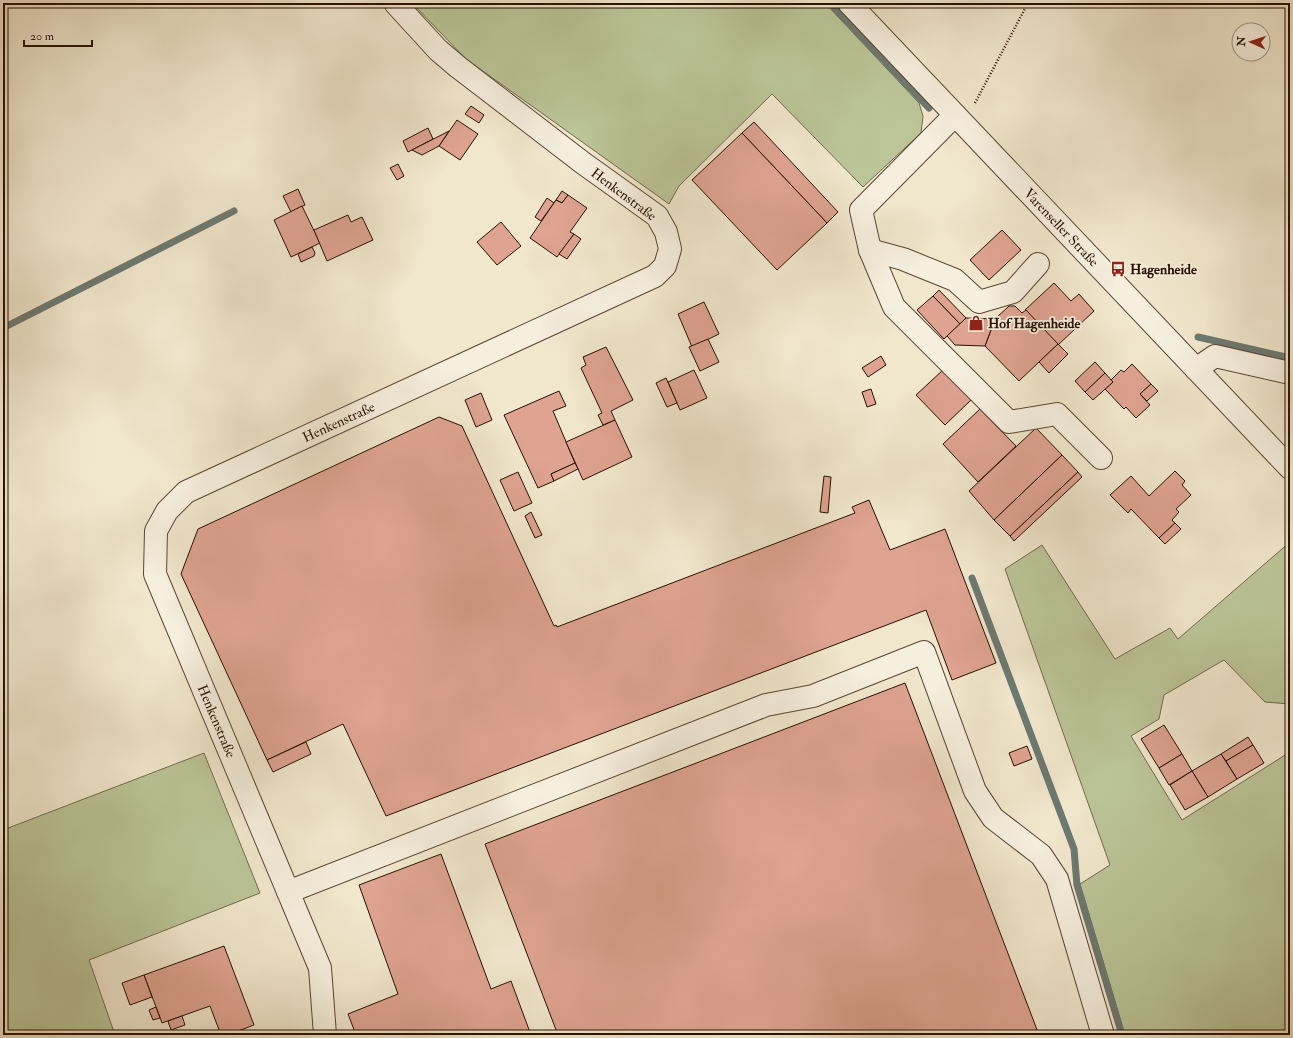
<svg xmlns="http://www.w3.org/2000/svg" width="1293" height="1038" font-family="'IM FELL Double Pica',serif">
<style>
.green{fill:#bbc598;stroke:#726a4c}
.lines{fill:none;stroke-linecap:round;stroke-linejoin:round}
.stream{stroke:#6d7971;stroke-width:7}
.building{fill:#dea391;stroke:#291001}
.minor-casing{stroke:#5b4634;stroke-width:24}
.path{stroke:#291001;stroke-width:2.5;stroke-dasharray:1 2;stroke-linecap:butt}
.minor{stroke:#f6efde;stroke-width:22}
.labels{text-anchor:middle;stroke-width:3.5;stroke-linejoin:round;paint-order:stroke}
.street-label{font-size:14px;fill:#291001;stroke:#f6efde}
.poi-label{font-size:14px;font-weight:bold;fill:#291001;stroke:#f6efde;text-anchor:start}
</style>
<rect width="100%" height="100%" fill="#f1e7cd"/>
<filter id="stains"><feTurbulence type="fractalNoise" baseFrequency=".005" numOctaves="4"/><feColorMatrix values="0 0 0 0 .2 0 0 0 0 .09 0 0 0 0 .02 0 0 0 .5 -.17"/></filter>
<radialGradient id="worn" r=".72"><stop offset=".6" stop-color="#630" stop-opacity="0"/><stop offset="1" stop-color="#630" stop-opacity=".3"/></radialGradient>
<g class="green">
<path d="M 412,3 L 825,3 L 919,103 L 923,116 L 921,133 L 863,187 L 772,94 L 679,186 L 669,204 L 466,59 Z"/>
<path d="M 1290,542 L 1290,704 L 1265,702 L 1224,660 L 1164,695 L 1159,719 L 1131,736 L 1182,820 L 1290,752 L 1290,1035 L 1125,1035 L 1080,884 L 1110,865 L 1005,569 L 1042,545 L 1115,659 L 1170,628 L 1178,639 Z"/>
<path d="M 204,753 L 260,893 L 89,960 L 115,1035 L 3,1035 L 3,830 Z"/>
</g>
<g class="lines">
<g class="stream">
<path d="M 830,3 L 929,108"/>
<path d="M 3,328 L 234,211"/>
<path d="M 1198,337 L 1290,358"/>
<path d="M 972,578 L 1074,849 L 1077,885 L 1122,1035"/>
</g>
</g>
<g class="building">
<path d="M 471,106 L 484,115 L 479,123 L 465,114 Z"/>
<path d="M 457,120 L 478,134 L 460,160 L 439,146 Z"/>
<path d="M 754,122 L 838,212 L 827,223 L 742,133 Z"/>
<path d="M 428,128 L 433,139 L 408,152 L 403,141 Z"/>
<path d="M 449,131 L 439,146 L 422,155 L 412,150 Z"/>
<path d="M 742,133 L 827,223 L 777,270 L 692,180 Z"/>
<path d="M 398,164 L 404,176 L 397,180 L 390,168 Z"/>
<path d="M 298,189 L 305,205 L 291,212 L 283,196 Z"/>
<path d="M 562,191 L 568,195 L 562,203 L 556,200 L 541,221 L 535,217 L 547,198 L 554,203 Z"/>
<path d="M 568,195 L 587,208 L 570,232 L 574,234 L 557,257 L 530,238 L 556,200 L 562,203 Z"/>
<path d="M 302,206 L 320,243 L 291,257 L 274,220 Z"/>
<path d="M 348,215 L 351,222 L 362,217 L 373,240 L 327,261 L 314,230 Z"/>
<path d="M 501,222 L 521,246 L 497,265 L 477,242 Z"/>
<path d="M 1002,230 L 1021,250 L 989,280 L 970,260 Z"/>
<path d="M 574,234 L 581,239 L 567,259 L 559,254 Z"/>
<path d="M 312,247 L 315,253 L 314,256 L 301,262 L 298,254 Z"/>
<path d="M 1054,283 L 1071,301 L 1079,294 L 1094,311 L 1058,345 L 1025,310 Z"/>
<path d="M 939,290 L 966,318 L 960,324 L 933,296 Z"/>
<path d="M 933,296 L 960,324 L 944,339 L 917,310 Z"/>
<path d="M 704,302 L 719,334 L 692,347 L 678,314 Z"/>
<path d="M 1009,306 L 1015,306 L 1022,313 L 1026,310 L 1058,344 L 1019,381 L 985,346 L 995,319 Z"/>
<path d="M 966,318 L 995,319 L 985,346 L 955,345 L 947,336 Z"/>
<path d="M 708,339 L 719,362 L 700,371 L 689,347 Z"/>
<path d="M 1058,344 L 1068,354 L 1049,373 L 1039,362 Z"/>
<path d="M 606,347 L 633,400 L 611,411 L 615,420 L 603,425 L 598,415 L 602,413 L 581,368 L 586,365 L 583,357 Z"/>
<path d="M 881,356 L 886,365 L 868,377 L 862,368 Z"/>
<path d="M 1095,362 L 1105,373 L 1085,392 L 1075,381 Z"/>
<path d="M 1132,364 L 1151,384 L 1140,394 L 1150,405 L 1136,418 L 1126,407 L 1124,409 L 1105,389 L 1113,382 L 1111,380 L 1121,370 L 1124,372 Z"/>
<path d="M 694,370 L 707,398 L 680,410 L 668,382 Z"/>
<path d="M 943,370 L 971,400 L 945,425 L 916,395 Z"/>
<path d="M 1105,373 L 1113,382 L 1093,400 L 1085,392 Z"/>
<path d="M 666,378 L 677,403 L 667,407 L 656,383 Z"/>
<path d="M 1151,384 L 1158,391 L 1147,401 L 1140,394 Z"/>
<path d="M 871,389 L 876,404 L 867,407 L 862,392 Z"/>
<path d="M 559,391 L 566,406 L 553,411 L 575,463 L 551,474 L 554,481 L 538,488 L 504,415 Z"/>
<path d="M 481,393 L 492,420 L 476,427 L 465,400 Z"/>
<path d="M 980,409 L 1016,446 L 978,482 L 943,444 Z"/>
<path d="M 439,417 L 462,426 L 554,626 L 556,625 L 557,627 L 855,513 L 852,507 L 869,500 L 890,550 L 945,529 L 996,663 L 952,680 L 926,610 L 386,816 L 343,724 L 267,760 L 181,574 L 198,529 Z"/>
<path d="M 615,420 L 632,457 L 583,480 L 566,442 Z"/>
<path d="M 1036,428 L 1062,455 L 994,520 L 969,491 Z"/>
<path d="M 1062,455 L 1078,472 L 1010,536 L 994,520 Z"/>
<path d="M 575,463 L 578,469 L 554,481 L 551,474 Z"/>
<path d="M 1175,471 L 1185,481 L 1182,485 L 1191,495 L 1176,509 L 1179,512 L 1172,520 L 1175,523 L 1159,538 L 1131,509 L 1128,513 L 1110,495 L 1131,476 L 1149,496 Z"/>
<path d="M 518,472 L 532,503 L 514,511 L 500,480 Z"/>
<path d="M 1078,472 L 1082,477 L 1014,541 L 1010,536 Z"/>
<path d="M 824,476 L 831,477 L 828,513 L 820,512 Z"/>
<path d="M 531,512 L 542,535 L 535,538 L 525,516 Z"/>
<path d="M 1175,523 L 1181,529 L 1165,544 L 1159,538 Z"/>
<path d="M 905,683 L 1039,1035 L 558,1035 L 485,844 Z"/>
<path d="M 1164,725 L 1182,754 L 1159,768 L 1141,739 Z"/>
<path d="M 1248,737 L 1253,745 L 1226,761 L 1221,754 Z"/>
<path d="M 306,742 L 311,754 L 273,772 L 267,760 Z"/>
<path d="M 1253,745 L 1264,763 L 1237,779 L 1226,761 Z"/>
<path d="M 1027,746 L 1032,759 L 1014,766 L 1009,753 Z"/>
<path d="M 1182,754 L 1192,771 L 1169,785 L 1159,768 Z"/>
<path d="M 1221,754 L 1237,779 L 1208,797 L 1192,771 Z"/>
<path d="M 1192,771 L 1208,797 L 1185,810 L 1170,785 Z"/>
<path d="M 441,854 L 491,989 L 511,981 L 531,1035 L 356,1035 L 348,1014 L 398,994 L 359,885 Z"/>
<path d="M 224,946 L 254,1025 L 227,1035 L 221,1035 L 210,1006 L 162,1023 L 144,975 Z"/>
<path d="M 144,975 L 152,997 L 130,1005 L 122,983 Z"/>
<path d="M 156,1007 L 160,1018 L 153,1020 L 149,1010 Z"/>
<path d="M 182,1016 L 185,1025 L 171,1030 L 168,1021 Z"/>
</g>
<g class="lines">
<g class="minor-casing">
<g id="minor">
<path id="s1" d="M 849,3 L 1290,468"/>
<path d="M 955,115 L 861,210 L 870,250 L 894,307 L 1009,422 L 1057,414 L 1101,458"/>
<path d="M 870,250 L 903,259 L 955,280 L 979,302 L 1013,292 L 1038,264"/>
<path d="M 1196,369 L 1215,356 L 1290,373"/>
<path d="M 288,892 L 766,705 L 813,696 L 924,652 L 975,791 L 993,818 L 1041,855 L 1057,879 L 1103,1035"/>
<path id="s2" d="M 325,1035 L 320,968 L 155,574 L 156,531 L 167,511 L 186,492 L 655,276 L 665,266 L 670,249 L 666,232 L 657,216 L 583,163 L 458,67 L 438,50 L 395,3"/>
</g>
</g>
<path class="path" d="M 975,103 L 1028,3"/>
<use href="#minor" class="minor"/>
</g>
<defs>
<g id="bus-bare" transform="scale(1.2)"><path d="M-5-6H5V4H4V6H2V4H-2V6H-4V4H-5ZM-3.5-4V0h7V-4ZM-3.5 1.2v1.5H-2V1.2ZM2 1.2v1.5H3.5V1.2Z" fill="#8f2418" stroke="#f6efde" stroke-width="2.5" paint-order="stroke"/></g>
<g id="shop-bare" transform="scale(1.2)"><path d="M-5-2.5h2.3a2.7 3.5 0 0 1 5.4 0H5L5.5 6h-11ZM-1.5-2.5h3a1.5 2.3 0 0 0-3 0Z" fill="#8f2418" stroke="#f6efde" stroke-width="2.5" paint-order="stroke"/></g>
</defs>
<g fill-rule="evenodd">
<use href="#bus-bare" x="1118" y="269"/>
<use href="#shop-bare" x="976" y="323"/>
</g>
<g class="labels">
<g class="street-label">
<text transform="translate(624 194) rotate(37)" y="5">Henkenstraße</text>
<text dy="5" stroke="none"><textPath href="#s1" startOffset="309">Varenseller Straße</textPath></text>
<text dy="5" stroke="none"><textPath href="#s2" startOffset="755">Henkenstraße</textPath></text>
<text transform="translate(217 721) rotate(67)" y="5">Henkenstraße</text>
</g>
<g class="poi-label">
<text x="1130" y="274">Hagenheide</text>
<text x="988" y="328">Hof Hagenheide</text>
</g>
</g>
<rect width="1293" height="1038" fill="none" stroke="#f1e7cd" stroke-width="16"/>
<rect x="4" y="4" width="1285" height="1030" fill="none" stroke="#291001" stroke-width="2"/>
<rect x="8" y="8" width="1277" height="1022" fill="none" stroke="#291001"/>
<g transform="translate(1251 42) rotate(273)"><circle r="19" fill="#f6efde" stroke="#a49686"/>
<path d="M0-3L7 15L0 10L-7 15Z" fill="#8f2418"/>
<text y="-6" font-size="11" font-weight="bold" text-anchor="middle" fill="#291001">N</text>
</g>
<path d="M24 40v6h68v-6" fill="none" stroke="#291001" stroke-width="2"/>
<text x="30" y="40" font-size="12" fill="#291001" stroke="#f6efde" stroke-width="3" paint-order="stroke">20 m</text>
<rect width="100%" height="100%" filter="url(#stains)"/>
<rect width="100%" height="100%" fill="url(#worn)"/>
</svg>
